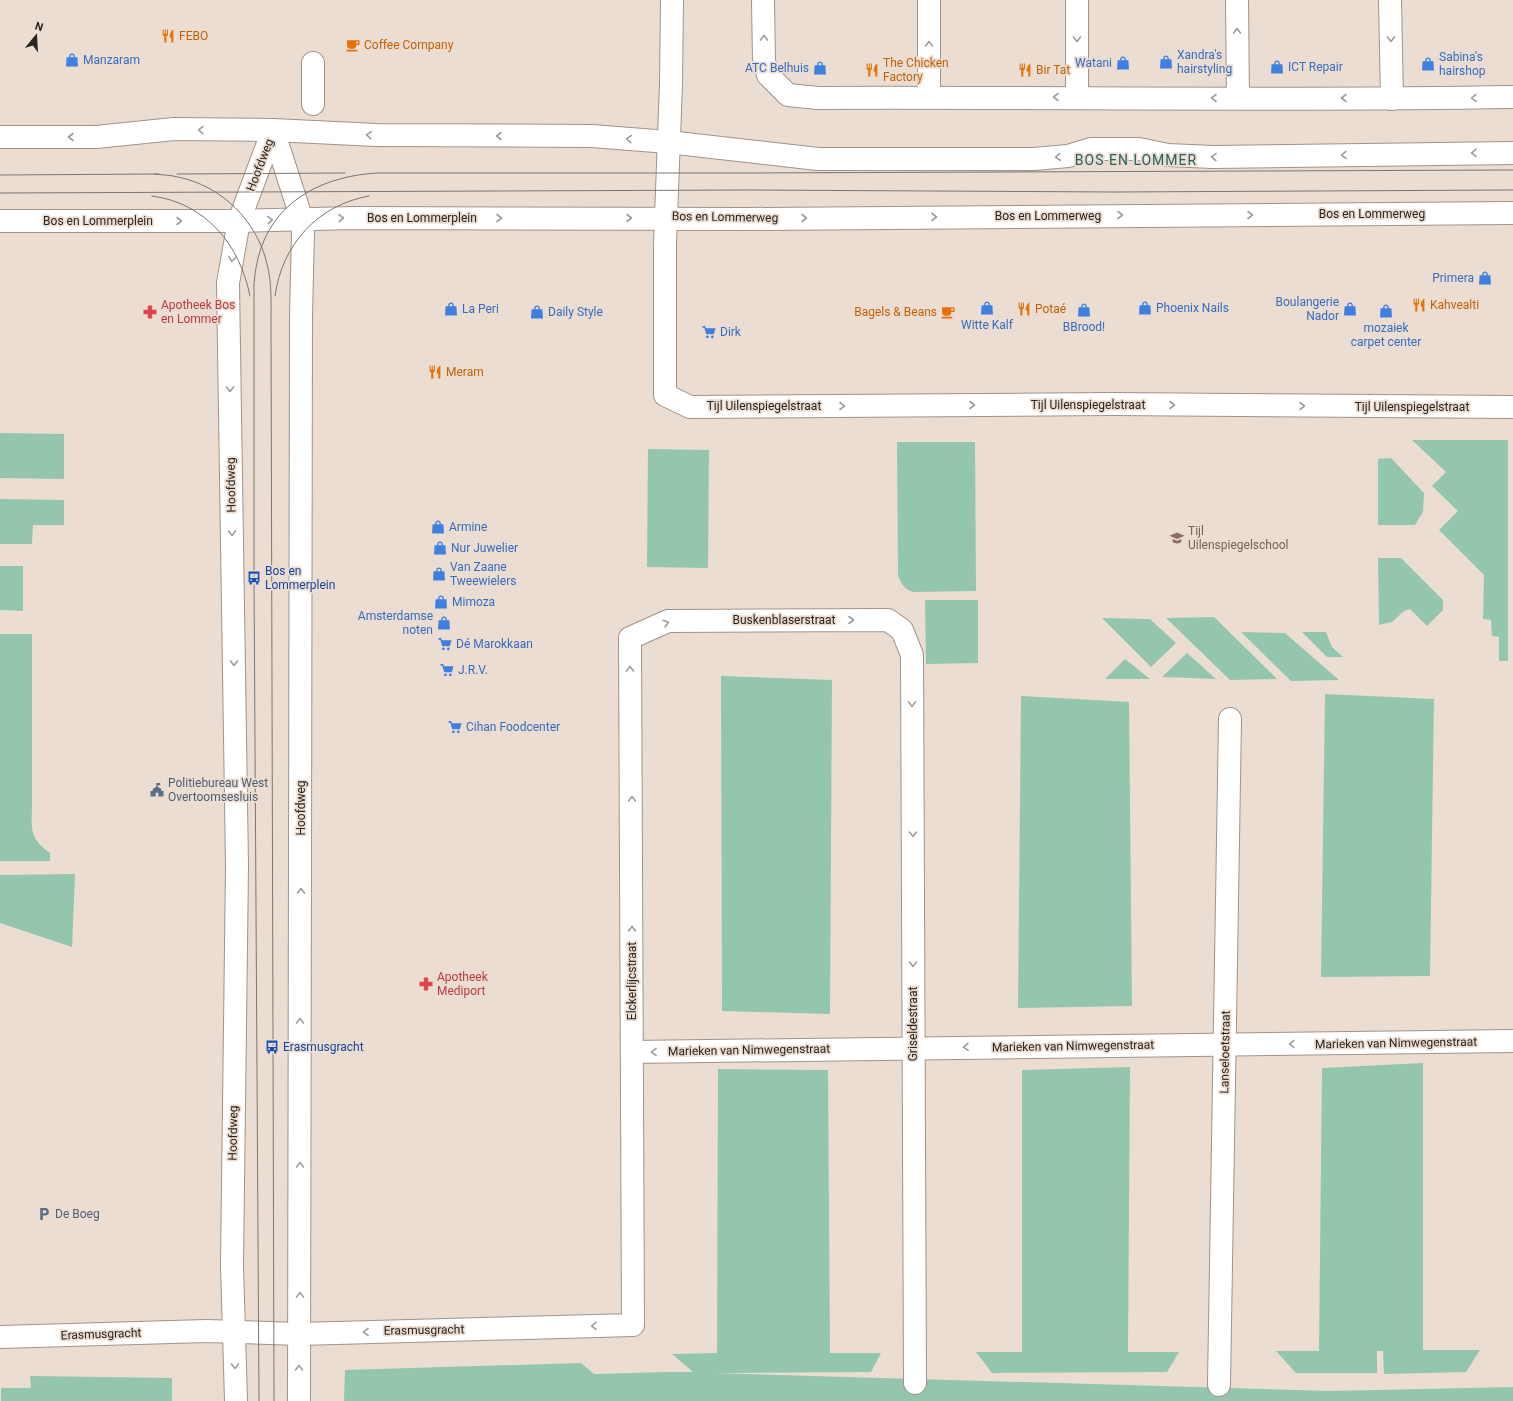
<svg xmlns="http://www.w3.org/2000/svg" width="1513" height="1401" font-family="Roboto,sans-serif">
<style>
.green{fill:#94c6ad}
.lines{fill:none;stroke-linecap:round;stroke-linejoin:round}
.street-casing{stroke:#a09389;stroke-width:24}
.secondary-casing{stroke:#a09389;stroke-width:24}
.street{stroke:#fff;stroke-width:22}
.secondary{stroke:#fff;stroke-width:22}
.tram{stroke:#7d756d;stroke-width:1}
.oneway{stroke:#9f9d9b}
.labels{text-anchor:middle;stroke-width:3.5;stroke-linejoin:round;paint-order:stroke}
.food-label{font-size:12px;fill:#c56008;stroke:#ebddd2;text-anchor:start}
.shop-label{font-size:12px;fill:#366cbe;stroke:#ebddd2;text-anchor:start}
.street-label{font-size:12px;fill:#292520;stroke:#ebddd2}
.health-label{font-size:12px;fill:#be3a42;stroke:#ebddd2;text-anchor:start}
.education-label{font-size:12px;fill:#785e54;stroke:#ebddd2;text-anchor:start}
.transit-label{font-size:12px;fill:#164399;stroke:#ebddd2;text-anchor:start}
.service-label{font-size:12px;fill:#4e5e75;stroke:#ebddd2;text-anchor:start}
.quarter-label{font-size:14px;letter-spacing:1px;fill:#28615e;stroke:#ebddd2}
</style>
<rect width="100%" height="100%" fill="#ebddd2"/>
<g class="green">
<path d="M 0,433 L 64,434 L 64,479 L 0,478 Z"/>
<path d="M 1412,440 L 1508,440 L 1508,661 L 1499,661 L 1499,637 L 1492,636 L 1491,620 L 1483,619 L 1484,575 L 1439,530 L 1458,511 L 1432,486 L 1446,472 Z"/>
<path d="M 897,442 L 975,442 L 976,591 L 913,592 C 904,589 901,584 898,575 Z"/>
<path d="M 648,449 L 709,450 L 708,568 L 647,567 Z"/>
<path d="M 1391,458 L 1424,493 L 1423,512 L 1415,525 L 1378,525 L 1378,459 Z"/>
<path d="M 0,499 L 64,500 L 64,525 L 33,525 L 32,544 L 0,544 Z"/>
<path d="M 1378,558 L 1401,558 L 1443,600 L 1443,610 L 1427,626 L 1410,609 L 1404,611 L 1392,622 L 1379,625 Z"/>
<path d="M 0,566 L 23,566 L 23,611 L 0,610 Z"/>
<path d="M 925,600 L 978,600 L 978,663 L 926,664 Z"/>
<path d="M 1214,617 L 1277,679 L 1230,680 L 1166,618 Z"/>
<path d="M 1102,618 L 1150,619 L 1176,643 L 1151,667 Z"/>
<path d="M 1241,632 L 1285,633 L 1339,680 L 1291,681 Z"/>
<path d="M 1302,632 L 1326,632 L 1332,647 L 1343,657 L 1327,657 Z"/>
<path d="M 0,634 L 32,634 L 32,809 C 31,831 31,839 50,853 L 50,861 L 0,861 Z"/>
<path d="M 1187,653 L 1216,679 L 1162,677 Z"/>
<path d="M 1125,659 L 1150,679 L 1105,679 Z"/>
<path d="M 721,676 L 832,680 L 830,1014 L 722,1011 Z"/>
<path d="M 1325,694 L 1434,699 L 1430,976 L 1321,977 Z"/>
<path d="M 1021,696 L 1129,702 L 1132,1006 L 1018,1008 Z"/>
<path d="M 75,874 L 72,947 L 0,923 L 0,875 Z"/>
<path d="M 1423,1063 L 1423,1350 L 1480,1350 L 1466,1372 L 1384,1374 L 1383,1351 L 1377,1351 L 1377,1373 L 1296,1373 L 1276,1351 L 1319,1351 L 1322,1068 Z"/>
<path d="M 1130,1067 L 1128,1352 L 1179,1352 L 1167,1372 L 992,1373 L 976,1352 L 1022,1352 L 1022,1070 Z"/>
<path d="M 718,1069 L 828,1070 L 830,1353 L 881,1353 L 871,1372 L 714,1373 L 1330,1391 L 1513,1387 L 1513,1401 L 344,1401 L 345,1370 L 581,1363 L 594,1374 L 667,1372 L 693,1372 L 672,1354 L 717,1353 Z"/>
<path d="M 30,1376 L 172,1378 L 172,1401 L 1,1401 L 1,1388 L 31,1388 Z"/>
</g>
<g class="lines">
<g class="street-casing">
<g id="street">
<path d="M 672,0 L 671,83 L 665,245 L 665,395 L 690,407 L 1113,404 L 1513,407"/>
<path d="M 763,0 L 764,61 L 768,75 L 788,95 L 818,98 C 1049,97 1281,101 1513,97"/>
<path d="M 1077,0 L 1077,97"/>
<path d="M 1237,0 L 1238,98"/>
<path d="M 1390,0 L 1392,99"/>
<path d="M 313,63 L 313,104"/>
<path d="M 929,97 L 929,0"/>
<path d="M 632,1052 L 1513,1041"/>
<path d="M 0,1337 L 206,1331 L 300,1334 L 633,1325 L 630,638 L 668,621 L 888,620 L 902,630 L 912,655 L 915,1383"/>
<path d="M 1219,1385 L 1230,719"/>
</g>
</g>
<g class="secondary-casing">
<g id="secondary">
<path d="M 273,130 L 302,220 L 303,232 L 301,316 L 299,1401"/>
<path d="M 0,137 L 96,137 L 174,129 L 273,130 L 376,135 L 592,136 L 668,142 L 818,159 L 1034,159 L 1068,156 L 1091,149 L 1139,149 L 1168,155 L 1213,157 L 1513,153"/>
<path d="M 0,221 L 239,221 L 353,218 L 748,219 L 1513,213"/>
<path d="M 236,1401 L 232,1265 L 237,866 L 228,283 L 239,221 L 273,130"/>
</g>
</g>
<use href="#street" class="street"/>
<use href="#secondary" class="secondary"/>
<g class="tram">
<path d="M 154,174 C 162,175 170,175 178,177 C 222,186 257,221 267,264 C 272,283 271,303 271,322 L 274,1401"/>
<path d="M 177,174 L 345,173"/>
<path d="M 0,175 L 159,174"/>
<path d="M 0,193 L 747,190 L 1115,192 L 1513,190"/>
<path d="M 152,196 C 206,203 240,245 250,296"/>
<path d="M 275,296 C 282,244 318,205 369,196"/>
<path d="M 259,1401 L 254,578 L 254,284 C 255,271 257,260 261,248 C 279,197 327,176 377,173 L 746,173 L 1513,170"/>
</g>
</g>
<defs><path id="oneway-chevron" d="M-2-3.5L2.5 0L-2 3.5" fill="none" stroke-width="1.6" stroke-linecap="round" stroke-linejoin="round"/></defs>
<g class="oneway">
<use href="#oneway-chevron" transform="translate(1237 31) rotate(-91)"/>
<use href="#oneway-chevron" transform="translate(764 38) rotate(-91)"/>
<use href="#oneway-chevron" transform="translate(1077 39) rotate(90)"/>
<use href="#oneway-chevron" transform="translate(1391 39) rotate(89)"/>
<use href="#oneway-chevron" transform="translate(929 44) rotate(-90)"/>
<use href="#oneway-chevron" transform="translate(1056 97) rotate(-180)"/>
<use href="#oneway-chevron" transform="translate(1214 98) rotate(-180)"/>
<use href="#oneway-chevron" transform="translate(1344 98) rotate(-180)"/>
<use href="#oneway-chevron" transform="translate(1474 98) rotate(179)"/>
<use href="#oneway-chevron" transform="translate(201 130) rotate(-179)"/>
<use href="#oneway-chevron" transform="translate(369 135) rotate(-176)"/>
<use href="#oneway-chevron" transform="translate(499 136) rotate(-180)"/>
<use href="#oneway-chevron" transform="translate(71 137) rotate(-180)"/>
<use href="#oneway-chevron" transform="translate(629 139) rotate(-175)"/>
<use href="#oneway-chevron" transform="translate(1474 153) rotate(179)"/>
<use href="#oneway-chevron" transform="translate(1344 155) rotate(179)"/>
<use href="#oneway-chevron" transform="translate(1058 157) rotate(174)"/>
<use href="#oneway-chevron" transform="translate(1214 157) rotate(-179)"/>
<use href="#oneway-chevron" transform="translate(1120 215)"/>
<use href="#oneway-chevron" transform="translate(1250 215)"/>
<use href="#oneway-chevron" transform="translate(934 217)"/>
<use href="#oneway-chevron" transform="translate(341 218) rotate(-3)"/>
<use href="#oneway-chevron" transform="translate(499 218)"/>
<use href="#oneway-chevron" transform="translate(629 218)"/>
<use href="#oneway-chevron" transform="translate(804 218)"/>
<use href="#oneway-chevron" transform="translate(270 220) rotate(-3)"/>
<use href="#oneway-chevron" transform="translate(179 221)"/>
<use href="#oneway-chevron" transform="translate(232 259) rotate(98)"/>
<use href="#oneway-chevron" transform="translate(230 389) rotate(89)"/>
<use href="#oneway-chevron" transform="translate(972 405)"/>
<use href="#oneway-chevron" transform="translate(1172 405)"/>
<use href="#oneway-chevron" transform="translate(842 406)"/>
<use href="#oneway-chevron" transform="translate(1302 406)"/>
<use href="#oneway-chevron" transform="translate(232 533) rotate(89)"/>
<use href="#oneway-chevron" transform="translate(851 620)"/>
<use href="#oneway-chevron" transform="translate(666 623) rotate(-17)"/>
<use href="#oneway-chevron" transform="translate(234 663) rotate(89)"/>
<use href="#oneway-chevron" transform="translate(630 669) rotate(-91)"/>
<use href="#oneway-chevron" transform="translate(912 704) rotate(90)"/>
<use href="#oneway-chevron" transform="translate(632 799) rotate(-90)"/>
<use href="#oneway-chevron" transform="translate(913 834) rotate(90)"/>
<use href="#oneway-chevron" transform="translate(301 891) rotate(-90)"/>
<use href="#oneway-chevron" transform="translate(632 929) rotate(-90)"/>
<use href="#oneway-chevron" transform="translate(913 964) rotate(90)"/>
<use href="#oneway-chevron" transform="translate(300 1021) rotate(-90)"/>
<use href="#oneway-chevron" transform="translate(1292 1044) rotate(179)"/>
<use href="#oneway-chevron" transform="translate(966 1047) rotate(179)"/>
<use href="#oneway-chevron" transform="translate(654 1052) rotate(179)"/>
<use href="#oneway-chevron" transform="translate(300 1165) rotate(-90)"/>
<use href="#oneway-chevron" transform="translate(300 1295) rotate(-90)"/>
<use href="#oneway-chevron" transform="translate(594 1326) rotate(179)"/>
<use href="#oneway-chevron" transform="translate(366 1332) rotate(179)"/>
<use href="#oneway-chevron" transform="translate(235 1366) rotate(88)"/>
<use href="#oneway-chevron" transform="translate(299 1368) rotate(-90)"/>
</g>
<defs>
<g id="restaurant-bare" transform="scale(1.08)"><path d="M-5-6h1v4h1v-4h1v4h1v-4h1v5L-1.5 .5V6h-2V.5L-5-1ZM5-6V6H3V1.5H1.5Q1.5-4 5-6Z" fill="#e8710a" stroke="#ebddd2" stroke-width="2.5" paint-order="stroke"/></g>
<g id="cafe-bare" transform="scale(1.08)"><path d="M-5.5-4.5H6V0H3Q3 3.5 0 3.5H-2.5Q-5.5 3.5-5.5 0ZM3-3.2v2h1.7v-2ZM-6 4.5H4V6H-6Z" fill="#e8710a" stroke="#ebddd2" stroke-width="2.5" paint-order="stroke"/></g>
<g id="shop-bare" transform="scale(1.08)"><path d="M-5-2.5h2.3a2.7 3.5 0 0 1 5.4 0H5L5.5 6h-11ZM-1.5-2.5h3a1.5 2.3 0 0 0-3 0Z" fill="#3f7fe0" stroke="#ebddd2" stroke-width="2.5" paint-order="stroke"/></g>
<g id="pharmacy-bare" transform="scale(1.08)"><path d="M-2-6h4v4h4v4h-4v4h-4v-4h-4v-4h4Z" fill="#e0444e" stroke="#ebddd2" stroke-width="2.5" paint-order="stroke"/></g>
<g id="supermarket-bare" transform="scale(1.08)"><path d="M-6-5.5h2.5l.6 2H6L4.5 2H-2.5L-4.4-4H-6ZM-1.5 3.2a1.3 1.3 0 1 0 .1 0ZM3 3.2a1.3 1.3 0 1 0 .1 0Z" fill="#3f7fe0" stroke="#ebddd2" stroke-width="2.5" paint-order="stroke"/></g>
<g id="school-bare" transform="scale(1.08)"><path d="M0-5L7-2L0 1L-7-2ZM-4 1L0 2.5L4 1V4Q0 6-4 4Z" fill="#8d6e63" stroke="#ebddd2" stroke-width="2.5" paint-order="stroke"/></g>
<g id="bus-bare" transform="scale(1.08)"><path d="M-5-6H5V4H4V6H2V4H-2V6H-4V4H-5ZM-3.5-4V0h7V-4ZM-3.5 1.2v1.5H-2V1.2ZM2 1.2v1.5H3.5V1.2Z" fill="#1a4fb4" stroke="#ebddd2" stroke-width="2.5" paint-order="stroke"/></g>
<g id="civic-bare" transform="scale(1.08)"><path d="M-.6-6.5H3V-4.5H.6V-3L4-1V1h2V6H-6V1h2V-1L-.6-3ZM-1.2 2.5V6h2.4V2.5Z" fill="#5c6f8a" stroke="#ebddd2" stroke-width="2.5" paint-order="stroke"/></g>
<g id="parking-bare" transform="scale(1.08)"><path d="M-3.5-5.5H1a3.5 3.5 0 0 1 0 7H-1V5.5H-3.5ZM-1-3.4V-.6H.8a1.4 1.4 0 0 0 0-2.8Z" fill="#5c6f8a" stroke="#ebddd2" stroke-width="2.5" paint-order="stroke"/></g>
</defs>
<g fill-rule="evenodd">
<use href="#restaurant-bare" x="168" y="36"/>
<use href="#cafe-bare" x="353" y="45"/>
<use href="#shop-bare" x="72" y="60"/>
<use href="#shop-bare" x="1166" y="62"/>
<use href="#shop-bare" x="1123" y="63"/>
<use href="#shop-bare" x="1428" y="64"/>
<use href="#shop-bare" x="1277" y="67"/>
<use href="#shop-bare" x="820" y="68"/>
<use href="#restaurant-bare" x="872" y="70"/>
<use href="#restaurant-bare" x="1025" y="70"/>
<use href="#shop-bare" x="1485" y="278"/>
<use href="#restaurant-bare" x="1419" y="305"/>
<use href="#shop-bare" x="987" y="308"/>
<use href="#shop-bare" x="1145" y="308"/>
<use href="#shop-bare" x="451" y="309"/>
<use href="#restaurant-bare" x="1024" y="309"/>
<use href="#shop-bare" x="1350" y="309"/>
<use href="#shop-bare" x="1084" y="310"/>
<use href="#shop-bare" x="1386" y="311"/>
<use href="#pharmacy-bare" x="150" y="312"/>
<use href="#shop-bare" x="537" y="312"/>
<use href="#cafe-bare" x="948" y="312"/>
<use href="#supermarket-bare" x="709" y="332"/>
<use href="#restaurant-bare" x="435" y="372"/>
<use href="#shop-bare" x="438" y="527"/>
<use href="#school-bare" x="1177" y="538"/>
<use href="#shop-bare" x="440" y="548"/>
<use href="#shop-bare" x="439" y="574"/>
<use href="#bus-bare" x="254" y="578"/>
<use href="#shop-bare" x="441" y="602"/>
<use href="#shop-bare" x="444" y="623"/>
<use href="#supermarket-bare" x="445" y="644"/>
<use href="#supermarket-bare" x="447" y="670"/>
<use href="#supermarket-bare" x="455" y="727"/>
<use href="#civic-bare" x="157" y="790"/>
<use href="#pharmacy-bare" x="426" y="984"/>
<use href="#bus-bare" x="272" y="1047"/>
<use href="#parking-bare" x="44" y="1214"/>
</g>
<g class="labels">
<g class="food-label">
<text x="179" y="40">FEBO</text>
<text x="364" y="49">Coffee Company</text>
<text x="883" y="67">The Chicken<tspan x="883" dy="14">Factory</tspan></text>
<text x="1036" y="74">Bir Tat</text>
<text x="1430" y="309">Kahvealti</text>
<text x="1035" y="313">Potaé</text>
<text x="937" y="316" text-anchor="end">Bagels &amp; Beans</text>
<text x="446" y="376">Meram</text>
</g>
<g class="shop-label">
<text x="1177" y="59">Xandra's<tspan x="1177" dy="14">hairstyling</tspan></text>
<text x="1439" y="61">Sabina's<tspan x="1439" dy="14">hairshop</tspan></text>
<text x="83" y="64">Manzaram</text>
<text x="1112" y="67" text-anchor="end">Watani</text>
<text x="1288" y="71">ICT Repair</text>
<text x="809" y="72" text-anchor="end">ATC Belhuis</text>
<text x="1474" y="282" text-anchor="end">Primera</text>
<text x="1339" y="306" text-anchor="end">Boulangerie<tspan x="1339" dy="14">Nador</tspan></text>
<text x="1156" y="312">Phoenix Nails</text>
<text x="462" y="313">La Peri</text>
<text x="548" y="316">Daily Style</text>
<text x="987" y="329" text-anchor="middle">Witte Kalf</text>
<text x="1084" y="331" text-anchor="middle">BBrood!</text>
<text x="1386" y="332" text-anchor="middle">mozaiek<tspan x="1386" dy="14">carpet center</tspan></text>
<text x="720" y="336">Dirk</text>
<text x="449" y="531">Armine</text>
<text x="451" y="552">Nur Juwelier</text>
<text x="450" y="571">Van Zaane<tspan x="450" dy="14">Tweewielers</tspan></text>
<text x="452" y="606">Mimoza</text>
<text x="433" y="620" text-anchor="end">Amsterdamse<tspan x="433" dy="14">noten</tspan></text>
<text x="456" y="648">Dé Marokkaan</text>
<text x="458" y="674">J.R.V.</text>
<text x="466" y="731">Cihan Foodcenter</text>
</g>
<g class="street-label">
<text transform="translate(260 165) rotate(-69)" y="4">Hoofdweg</text>
<text x="1372" y="218">Bos en Lommerweg</text>
<text x="1048" y="220">Bos en Lommerweg</text>
<text transform="translate(725 217) rotate(1)" y="4">Bos en Lommerweg</text>
<text x="422" y="222">Bos en Lommerplein</text>
<text x="98" y="225">Bos en Lommerplein</text>
<text x="1088" y="409">Tijl Uilenspiegelstraat</text>
<text x="764" y="410">Tijl Uilenspiegelstraat</text>
<text x="1412" y="411">Tijl Uilenspiegelstraat</text>
<text transform="translate(231 485) rotate(-91)" y="4">Hoofdweg</text>
<text x="784" y="624">Buskenblaserstraat</text>
<text transform="translate(301 808) rotate(-90)" y="4">Hoofdweg</text>
<text transform="translate(632 981) rotate(-90)" y="4">Elckerlijcstraat</text>
<text transform="translate(913 1024) rotate(-90)" y="4">Griseldestraat</text>
<text transform="translate(1396 1043) rotate(-1)" y="4">Marieken van Nimwegenstraat</text>
<text transform="translate(1073 1046) rotate(-1)" y="4">Marieken van Nimwegenstraat</text>
<text transform="translate(749 1050) rotate(-1)" y="4">Marieken van Nimwegenstraat</text>
<text transform="translate(1225 1052) rotate(-89)" y="4">Lanseloetstraat</text>
<text transform="translate(233 1133) rotate(-89)" y="4">Hoofdweg</text>
<text transform="translate(424 1330) rotate(-1)" y="4">Erasmusgracht</text>
<text transform="translate(101 1334) rotate(-2)" y="4">Erasmusgracht</text>
</g>
<g class="health-label">
<text x="161" y="309">Apotheek Bos<tspan x="161" dy="14">en Lommer</tspan></text>
<text x="437" y="981">Apotheek<tspan x="437" dy="14">Mediport</tspan></text>
</g>
<g class="education-label">
<text x="1188" y="535">Tijl<tspan x="1188" dy="14">Uilenspiegelschool</tspan></text>
</g>
<g class="transit-label">
<text x="265" y="575">Bos en<tspan x="265" dy="14">Lommerplein</tspan></text>
<text x="283" y="1051">Erasmusgracht</text>
</g>
<g class="service-label">
<text x="168" y="787">Politiebureau West<tspan x="168" dy="14">Overtoomsesluis</tspan></text>
<text x="55" y="1218">De Boeg</text>
</g>
<g class="quarter-label">
<text x="1136" y="165">BOS EN LOMMER</text>
</g>
</g>
<g transform="translate(36 36) rotate(18)" stroke="#ebddd2" stroke-width="3" paint-order="stroke">
<path d="M0-3L7 15L0 10L-7 15Z" fill="#292520"/>
<text y="-6" font-size="11" font-weight="bold" text-anchor="middle" fill="#292520">N</text>
</g>
</svg>
